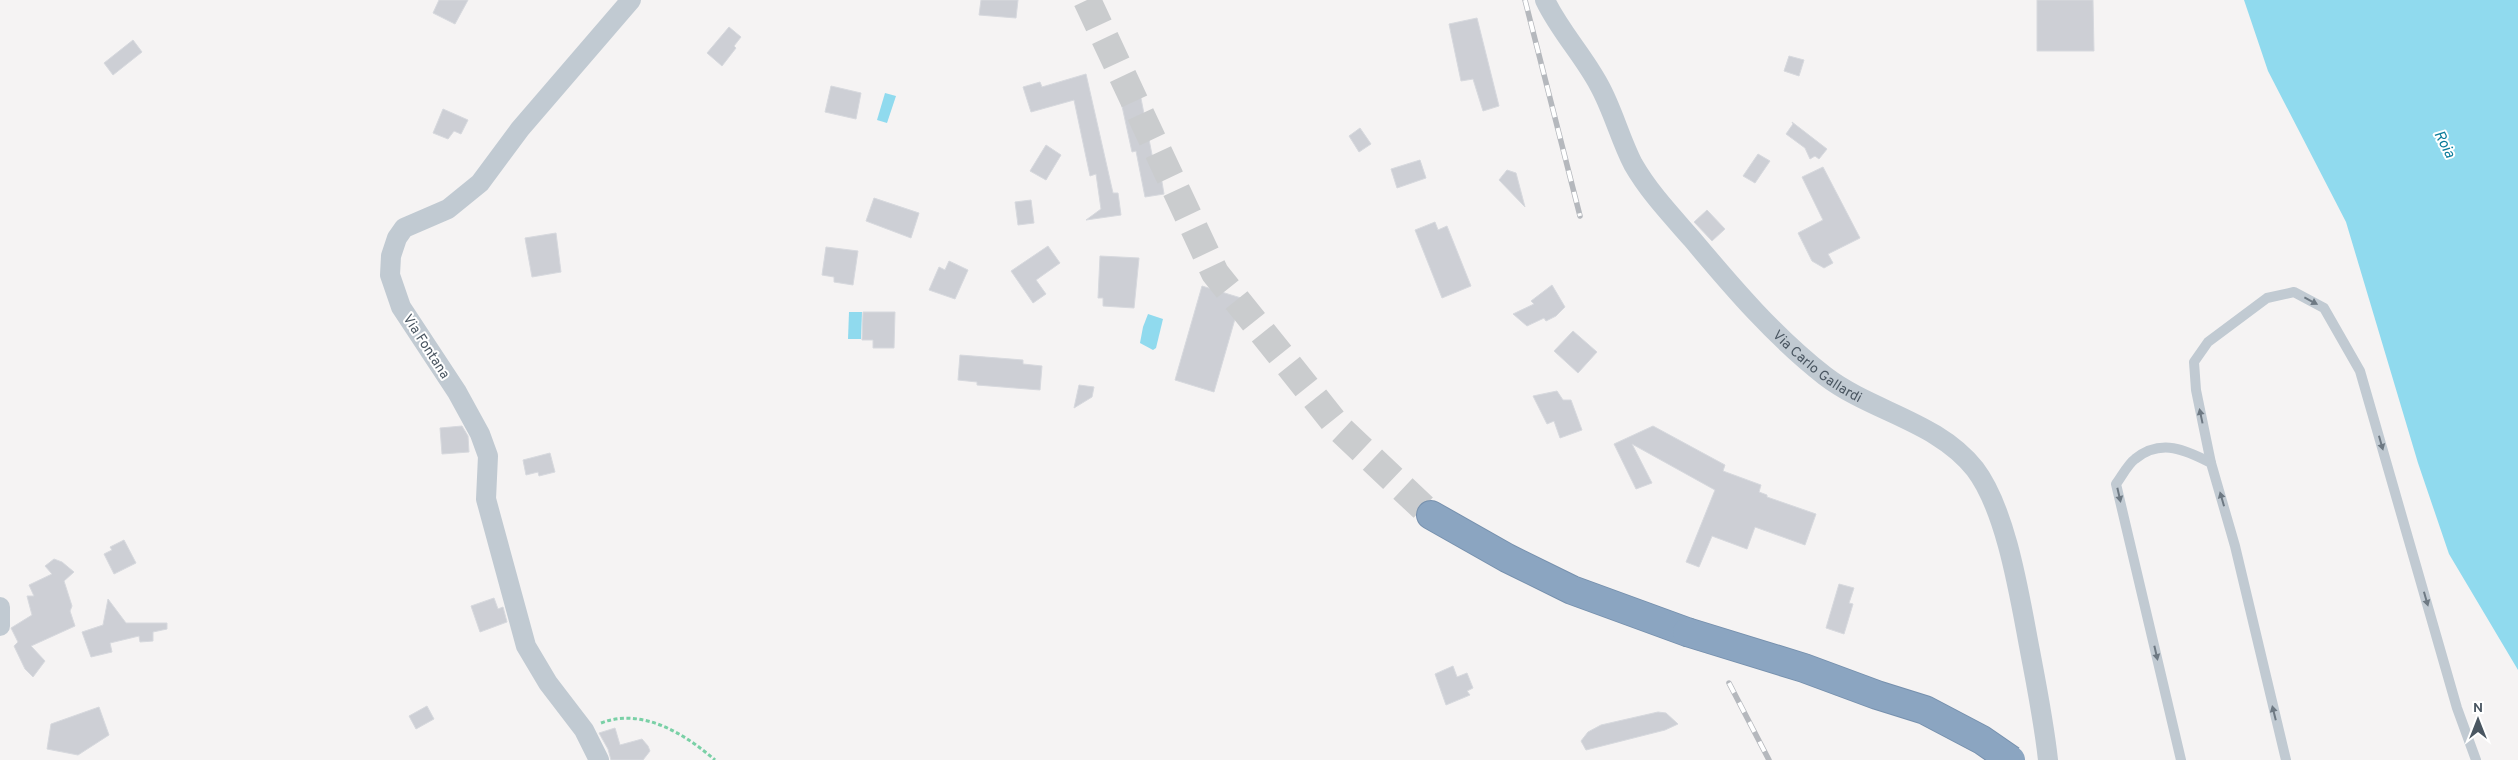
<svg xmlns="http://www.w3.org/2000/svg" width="2518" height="760" font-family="Overpass,sans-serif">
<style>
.water{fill:#90daee}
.building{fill:#cdcfd5;stroke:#d7d9de}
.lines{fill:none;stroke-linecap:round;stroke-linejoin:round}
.highway-tunnel{stroke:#caccce;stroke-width:28;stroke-dasharray:28 14;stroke-linecap:butt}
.highway-casing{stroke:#7690ad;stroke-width:30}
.path{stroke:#7ad0a6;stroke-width:3;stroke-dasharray:4 2.5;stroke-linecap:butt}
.lane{stroke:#c1cad2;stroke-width:10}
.street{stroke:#c1cad2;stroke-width:20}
.highway{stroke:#8ba5c1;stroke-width:28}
.rail-casing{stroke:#b5b8bd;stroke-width:5.5}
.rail{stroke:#fff;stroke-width:4;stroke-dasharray:11;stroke-linecap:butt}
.highway-bridge-casing{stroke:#7690ad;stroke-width:30;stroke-linecap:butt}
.highway-bridge{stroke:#8ba5c1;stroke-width:28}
.oneway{fill:#6e7983}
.labels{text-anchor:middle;stroke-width:4;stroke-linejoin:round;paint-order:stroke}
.street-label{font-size:14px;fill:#4a5661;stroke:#fff}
.water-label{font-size:15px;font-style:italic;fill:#0c7c9b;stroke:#fff}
</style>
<rect width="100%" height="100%" fill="#f5f3f3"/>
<g class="water">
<path d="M 2244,0 L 2518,0 L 2518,670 L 2449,554 L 2418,463 L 2346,222 L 2268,71 Z"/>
<path d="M 885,93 L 896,96 L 887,123 L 877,120 Z"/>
<path d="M 849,312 L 862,312 L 861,339 L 848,339 Z"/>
<path d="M 1148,314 L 1163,319 L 1156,348 L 1153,350 L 1140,343 L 1143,327 Z"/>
</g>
<g class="building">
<path d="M 439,0 L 468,0 L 455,24 L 433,13 Z"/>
<path d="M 981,0 L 1018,0 L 1016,18 L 979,15 Z"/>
<path d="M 2037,0 L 2093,0 L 2094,51 L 2037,51 Z"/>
<path d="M 1477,18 L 1499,106 L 1483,111 L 1473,79 L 1461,81 L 1449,24 Z"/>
<path d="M 729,27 L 741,37 L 734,46 L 736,48 L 722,66 L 707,53 Z"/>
<path d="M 133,40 L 142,52 L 113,75 L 104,63 Z"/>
<path d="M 1789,56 L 1804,60 L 1799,76 L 1784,71 Z"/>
<path d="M 1086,74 L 1113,193 L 1118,193 L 1121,215 L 1086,220 L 1101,209 L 1096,174 L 1090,176 L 1074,100 L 1031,112 L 1023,87 L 1040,82 L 1042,87 Z"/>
<path d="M 1137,78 L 1155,170 L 1160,170 L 1164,194 L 1145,197 L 1136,151 L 1132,152 L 1117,83 Z"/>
<path d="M 831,86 L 861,93 L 856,119 L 825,112 Z"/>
<path d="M 443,109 L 468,120 L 461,134 L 454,131 L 448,139 L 433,133 Z"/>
<path d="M 1792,122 L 1827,149 L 1819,159 L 1815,156 L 1810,159 L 1805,148 L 1786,134 L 1793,124 Z"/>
<path d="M 1360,128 L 1371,144 L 1359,152 L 1349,136 Z"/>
<path d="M 1046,145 L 1061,155 L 1046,180 L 1030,171 Z"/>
<path d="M 1758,154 L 1770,161 L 1755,183 L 1743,176 Z"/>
<path d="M 1420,160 L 1426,178 L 1397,188 L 1391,169 Z"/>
<path d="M 1823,167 L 1860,238 L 1828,254 L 1833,263 L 1824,268 L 1812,261 L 1798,233 L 1823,220 L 1802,177 Z"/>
<path d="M 1507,170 L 1516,173 L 1525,207 L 1499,180 Z"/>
<path d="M 874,198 L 919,213 L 911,238 L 866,221 Z"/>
<path d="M 1031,200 L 1034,223 L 1018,225 L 1015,202 Z"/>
<path d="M 1707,210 L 1725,229 L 1712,241 L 1694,222 Z"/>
<path d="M 1435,222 L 1438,230 L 1447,226 L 1471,286 L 1442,298 L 1415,230 Z"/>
<path d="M 556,233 L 561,272 L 532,277 L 525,238 Z"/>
<path d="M 1048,246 L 1060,263 L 1036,280 L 1046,294 L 1033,303 L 1011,271 Z"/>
<path d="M 826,247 L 858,251 L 853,285 L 834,282 L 834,277 L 822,275 Z"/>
<path d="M 1100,256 L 1139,258 L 1134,308 L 1103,306 L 1103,298 L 1098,298 Z"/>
<path d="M 949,261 L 968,270 L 955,299 L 929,290 L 939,267 L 945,270 Z"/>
<path d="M 1552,285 L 1565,307 L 1556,316 L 1546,321 L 1544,318 L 1527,326 L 1513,314 L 1534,304 L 1531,301 Z"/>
<path d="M 1202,286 L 1241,298 L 1214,392 L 1175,380 Z"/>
<path d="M 863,312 L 895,312 L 894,348 L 873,348 L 873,340 L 862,340 Z"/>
<path d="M 1573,331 L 1597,352 L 1578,373 L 1554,351 Z"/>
<path d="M 960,355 L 1023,360 L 1023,364 L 1042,366 L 1040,390 L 977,385 L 977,382 L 958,380 Z"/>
<path d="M 1079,385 L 1094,387 L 1092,397 L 1074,408 Z"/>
<path d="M 1557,391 L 1563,400 L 1571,400 L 1582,430 L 1560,438 L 1554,421 L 1547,424 L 1533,396 Z"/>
<path d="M 462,426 L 468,436 L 469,452 L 442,454 L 440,428 Z"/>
<path d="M 1653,426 L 1725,465 L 1723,471 L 1761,485 L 1759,492 L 1767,495 L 1767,497 L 1816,514 L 1805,545 L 1755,527 L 1747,549 L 1712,536 L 1699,567 L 1686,562 L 1715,490 L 1632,444 L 1652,483 L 1636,489 L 1614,444 Z"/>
<path d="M 550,453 L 555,472 L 539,476 L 538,472 L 526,475 L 523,460 Z"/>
<path d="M 124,540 L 136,563 L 114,574 L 104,554 L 112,550 L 110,547 Z"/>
<path d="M 54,559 L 62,562 L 74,572 L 64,581 L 72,606 L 70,611 L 75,626 L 31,646 L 45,661 L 33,677 L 25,669 L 14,646 L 18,642 L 11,628 L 32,615 L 27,596 L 34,596 L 29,585 L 52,574 L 45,566 Z"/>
<path d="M 1839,584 L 1854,588 L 1849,603 L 1853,604 L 1844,634 L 1826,628 Z"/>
<path d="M 494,598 L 498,609 L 503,607 L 507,622 L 480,632 L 471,606 Z"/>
<path d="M 108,599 L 126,623 L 167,623 L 167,629 L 153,632 L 153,641 L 140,642 L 139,636 L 110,643 L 112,652 L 91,657 L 82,632 L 103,625 Z"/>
<path d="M 1453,666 L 1457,677 L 1467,673 L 1473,688 L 1467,691 L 1470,695 L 1446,705 L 1435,674 Z"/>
<path d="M 427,706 L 434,719 L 416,729 L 409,716 Z"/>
<path d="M 99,707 L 109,735 L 78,755 L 47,749 L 51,724 Z"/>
<path d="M 1658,712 L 1666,713 L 1678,724 L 1665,730 L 1586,750 L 1581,741 L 1588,732 L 1601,725 Z"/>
<path d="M 615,728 L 620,745 L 642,739 L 648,746 L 650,751 L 643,760 L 611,760 L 608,749 L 599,733 Z"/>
</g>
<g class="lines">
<path class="highway-tunnel" d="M 1087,0 L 1215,273 L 1339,428 L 1431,515"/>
<g class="highway-casing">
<path id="highway" d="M 1431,515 L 1507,558 L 1572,590 L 1687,632"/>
</g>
<path class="path" d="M 601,723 C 642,707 685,734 715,760"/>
<g class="lane">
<path d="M 2211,463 L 2196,390 L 2194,362 L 2208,342 L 2267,298 L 2294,292 L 2324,308 L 2360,371 L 2457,708 L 2476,760"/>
<path d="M 2181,760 L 2116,484 C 2122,476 2128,464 2135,459 C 2161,438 2186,450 2211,463 L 2235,546 L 2286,760"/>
</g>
<g class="street">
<path id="s1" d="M 1545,0 C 1559,30 1583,55 1599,85 C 1613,110 1620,139 1633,164 C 1649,192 1671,215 1692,239 C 1733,288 1775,337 1825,376 C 1872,412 1937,421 1975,469 C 2007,511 2020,599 2030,651 C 2037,688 2044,723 2048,760"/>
<path d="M 0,607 L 0,626"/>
<path d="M 599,760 L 584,730 L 548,683 L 526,646 L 486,499 L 488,456 L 480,434 L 457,392 L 401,307 L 390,275 L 391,256 L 397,238 L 404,228 L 448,209 L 480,183 L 520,129 L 631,0"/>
</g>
<use href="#highway" class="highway"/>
<g class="rail-casing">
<g id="rail">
<path d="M 1525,0 L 1580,216"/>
<path d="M 1729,683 L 1769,760"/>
</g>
</g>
<use href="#rail" class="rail"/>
<g class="highway-bridge-casing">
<path id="highway-bridge" d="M 1687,632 L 1804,668 L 1877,695 L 1925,710 L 1982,740 L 2011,760"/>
</g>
<use href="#highway-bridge" class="highway-bridge"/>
</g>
<defs><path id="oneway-solid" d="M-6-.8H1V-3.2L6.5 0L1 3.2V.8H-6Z" transform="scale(1.25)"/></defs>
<g class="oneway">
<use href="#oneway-solid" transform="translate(2311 301) rotate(28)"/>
<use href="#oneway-solid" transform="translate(2201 416) rotate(-102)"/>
<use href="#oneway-solid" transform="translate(2381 443) rotate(74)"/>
<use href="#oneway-solid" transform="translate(2119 495) rotate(77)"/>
<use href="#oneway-solid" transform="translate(2222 499) rotate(-106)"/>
<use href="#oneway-solid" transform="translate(2426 599) rotate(74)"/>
<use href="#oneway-solid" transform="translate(2156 653) rotate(77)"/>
<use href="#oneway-solid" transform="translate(2274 713) rotate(-104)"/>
</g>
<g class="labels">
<g class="street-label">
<text transform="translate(427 346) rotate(57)" y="5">Via Fontana</text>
<text dy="5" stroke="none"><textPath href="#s1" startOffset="462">Via Carlo Gallardi</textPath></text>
</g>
<g class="water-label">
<text transform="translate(2445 144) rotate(63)" y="5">Roia</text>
</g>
</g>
<g transform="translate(2478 720)" stroke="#ffffff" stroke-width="4" paint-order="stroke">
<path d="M0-4L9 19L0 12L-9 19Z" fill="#4a5661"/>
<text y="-8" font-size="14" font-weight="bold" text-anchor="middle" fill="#4a5661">N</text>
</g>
</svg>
